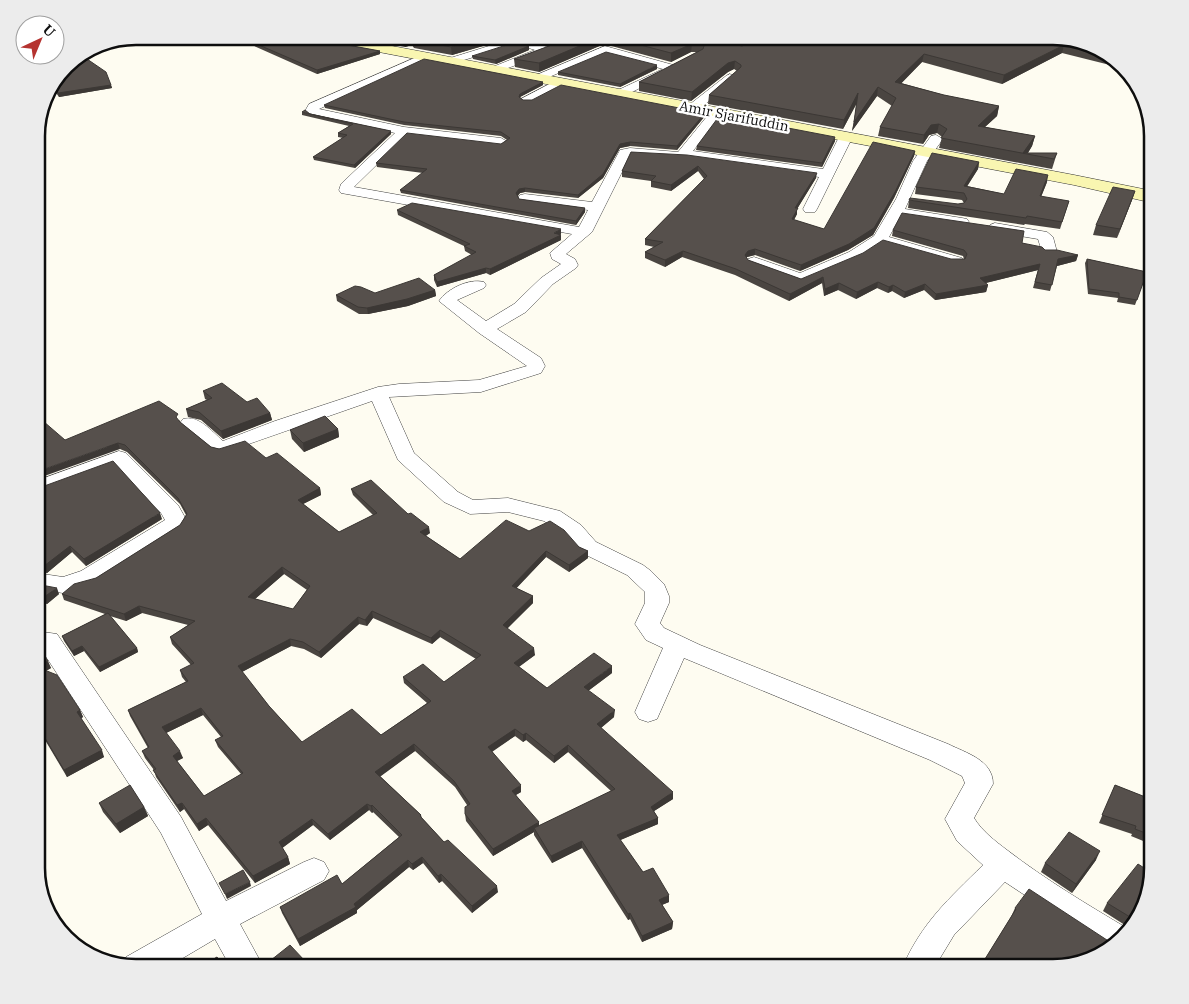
<svg xmlns="http://www.w3.org/2000/svg" width="1189" height="1004" font-family="'IBM Plex Serif',serif">
<style>
.lines{fill:none;stroke-linecap:round;stroke-linejoin:round}
.minor-casing{stroke:#414141;stroke-width:1}
.secondary-casing{stroke:#303030;stroke-width:1}
.minor{fill:#fff;fill-rule:evenodd}
.secondary{fill:#f9f6b1;fill-rule:evenodd}
.wall{fill:#4a4541;fill-rule:evenodd}
.shaded-wall{fill:#3c3835}
.building{fill:#56504c;stroke:#3c3835;fill-rule:evenodd}
.labels{text-anchor:middle;stroke-width:5;stroke-linejoin:round;paint-order:stroke}
.far-street-label{font-size:14px;fill:#0e0e0e;stroke:#fff}
.rim{fill:none;stroke:#0e0e0e;stroke-width:2.5}
</style>
<rect width="100%" height="100%" fill="#fefcf1"/>
<g class="lines">
<g class="minor-casing">
<g id="minor">
<path d="M 377,36 L 392,36 L 368,47 L 360,47 L 358,45 Z"/>
<path d="M 496,36 L 513,36 L 547,47 L 562,41 L 555,36 L 569,36 L 576,41 L 552,52 L 494,73 L 488,70 L 490,68 L 535,50 L 516,44 L 451,64 L 445,61 L 447,59 L 505,41 Z"/>
<path d="M 605,46 L 677,66 L 679,68 L 673,71 L 669,70 L 668,74 L 620,98 L 614,94 L 616,91 L 663,69 L 606,53 L 542,80 L 534,80 L 532,78 L 534,76 Z"/>
<path d="M 426,53 L 432,56 L 430,58 L 319,109 L 404,127 L 501,138 L 508,142 L 501,146 L 407,135 L 354,187 L 579,227 L 588,210 L 525,202 L 520,201 L 518,198 L 520,195 L 525,194 L 592,202 L 620,150 L 630,148 L 678,152 L 713,109 L 721,109 L 723,112 L 693,151 L 823,169 L 840,135 L 850,135 L 852,138 L 817,209 L 815,212 L 805,212 L 803,209 L 819,177 L 687,159 L 682,160 L 630,156 L 592,232 L 566,254 L 575,259 L 578,265 L 576,268 L 553,284 L 526,312 L 497,329 L 541,358 L 545,366 L 541,373 L 481,392 L 389,397 L 414,453 L 458,492 L 473,500 L 508,498 L 560,511 L 581,525 L 596,542 L 643,565 L 651,571 L 664,584 L 669,596 L 669,603 L 660,623 L 664,628 L 700,645 L 948,744 C 966,753 993,760 993,784 L 974,818 C 982,831 995,841 1007,850 C 1046,880 1088,905 1130,930 L 1128,934 L 1106,949 L 1005,882 L 954,935 L 934,968 L 902,968 C 923,921 948,900 983,865 L 957,841 L 945,819 L 965,783 L 962,776 L 930,760 L 684,658 L 657,719 L 648,722 L 639,719 L 635,712 L 663,648 L 646,640 L 635,624 L 645,603 L 645,592 L 627,575 L 580,552 L 565,535 L 544,521 L 508,512 L 470,514 L 444,502 L 398,460 L 372,401 L 220,454 L 213,452 L 183,427 L 180,423 L 183,419 C 199,415 211,431 223,441 L 275,421 L 378,387 L 399,384 L 479,380 L 527,366 L 479,333 L 439,301 C 447,289 469,278 484,282 L 486,285 L 484,288 L 457,300 L 486,321 L 514,304 L 541,278 L 561,264 L 552,259 L 550,253 L 572,234 L 341,193 L 339,190 L 341,184 L 395,133 L 311,115 L 305,111 L 309,104 Z"/>
<path d="M 730,74 L 736,78 L 734,80 L 697,111 L 689,111 L 687,108 L 689,105 L 726,76 Z"/>
<path d="M 559,79 L 563,80 L 565,83 L 563,86 L 531,102 L 523,102 L 521,99 Z"/>
<path d="M 936,135 L 943,139 L 927,161 L 905,209 L 962,218 L 967,219 L 969,222 L 967,225 L 962,226 L 900,217 L 889,237 L 962,258 L 964,261 L 962,264 L 950,264 L 882,244 L 861,258 L 801,284 L 748,265 L 746,262 L 748,259 L 754,257 L 800,273 L 849,252 L 874,236 L 896,199 L 913,161 L 931,136 Z"/>
<path d="M 995,223 L 1047,232 L 1053,237 L 1057,252 L 1055,255 L 1043,255 L 1038,239 L 990,231 L 987,228 L 990,225 Z"/>
<path d="M 119,451 L 126,453 L 178,505 L 187,521 L 181,530 L 97,583 L 63,593 L 36,589 L 36,573 L 63,577 L 81,571 L 165,520 L 161,513 L 116,465 L 36,495 L 36,481 Z"/>
<path d="M 36,631 L 57,634 L 181,817 L 226,901 L 304,862 L 314,858 L 324,862 L 329,871 L 324,880 L 240,924 L 264,968 L 231,968 L 215,939 L 166,968 L 136,968 L 122,965 L 126,957 L 202,914 L 161,833 L 41,649 L 36,649 Z"/>
</g>
</g>
<g class="secondary-casing">
<path id="secondary" d="M 309,36 L 339,36 L 1074,175 L 1153,191 L 1153,203 L 1074,185 L 316,40 Z"/>
</g>
<use href="#minor" class="minor"/>
<use href="#secondary" class="secondary"/>
</g>
<g class="wall">
<path d="M 234,36 L 311,36 L 315,39 L 380,51 L 380,54 L 317,74 L 234,37 Z"/>
<path d="M 350,36 L 372,36 L 366,39 Z"/>
<path d="M 382,36 L 500,36 L 500,41 L 452,55 L 414,48 L 412,45 L 405,47 L 383,42 Z"/>
<path d="M 520,36 L 557,36 L 557,40 L 546,44 Z"/>
<path d="M 572,36 L 692,36 L 742,46 L 1091,44 L 1119,61 L 1123,67 L 1122,68 L 1062,53 L 1002,84 L 922,62 L 901,83 L 944,95 L 999,106 L 997,116 L 985,127 L 1035,136 L 1032,146 L 1028,153 L 1057,153 L 1052,169 L 939,148 L 942,137 L 937,133 L 929,135 L 923,144 L 878,136 L 880,127 L 892,106 L 877,96 L 852,131 L 857,103 L 843,129 L 708,104 L 709,95 L 737,71 L 734,69 L 728,72 L 691,101 L 639,91 L 639,82 L 697,52 L 691,52 L 671,62 L 604,44 L 539,72 L 515,67 L 514,59 L 573,37 Z"/>
<path d="M 529,46 L 529,50 L 496,64 L 473,59 L 472,56 Z"/>
<path d="M 70,61 L 111,85 L 112,88 L 59,97 L 54,90 L 47,92 Z"/>
<path d="M 657,69 L 620,87 L 558,75 L 558,72 Z"/>
<path d="M 543,82 L 543,85 L 520,97 L 523,100 L 705,116 L 677,150 L 630,146 L 620,148 L 603,178 L 578,198 L 525,192 L 520,193 L 518,196 L 519,199 L 585,208 L 585,212 L 576,225 L 401,193 L 400,190 L 423,173 L 377,167 L 376,163 L 501,144 L 507,140 L 501,136 L 404,125 L 325,108 L 324,105 Z"/>
<path d="M 302,112 L 391,131 L 391,134 L 355,168 L 314,160 L 313,157 L 343,138 L 338,137 L 338,133 L 349,126 L 302,115 Z"/>
<path d="M 835,141 L 822,167 L 696,150 L 697,146 Z"/>
<path d="M 915,151 L 914,156 L 894,198 L 873,235 L 848,250 L 800,271 L 755,255 L 747,257 L 747,258 L 748,260 L 801,279 L 951,259 L 964,259 L 963,256 L 892,236 L 893,230 L 1022,243 L 1045,250 L 1078,255 L 1076,261 L 1057,266 L 1050,291 L 1033,288 L 1038,270 L 985,283 L 988,285 L 986,292 L 935,300 L 924,290 L 904,298 L 892,291 L 888,293 L 877,288 L 856,299 L 838,290 L 824,296 L 822,283 L 789,301 L 735,275 L 682,257 L 665,267 L 645,258 L 645,252 L 654,247 L 645,245 L 645,239 L 704,179 L 698,171 L 671,191 L 651,187 L 651,181 L 622,177 L 622,171 L 631,152 L 816,178 L 797,209 L 797,214 L 794,220 L 824,229 Z"/>
<path d="M 979,162 L 978,169 L 967,186 L 1004,194 L 1047,182 L 1041,197 L 1069,201 L 1060,229 L 1025,224 L 1024,225 L 908,208 L 909,200 L 958,204 L 964,203 L 962,200 L 915,194 L 916,187 Z"/>
<path d="M 1135,191 L 1132,200 L 1117,238 L 1093,235 L 1096,225 Z"/>
<path d="M 397,210 L 561,234 L 560,235 L 561,240 L 490,275 L 486,273 L 437,287 L 434,280 L 434,275 L 472,255 L 465,251 L 464,246 L 398,215 Z"/>
<path d="M 1087,259 L 1147,272 L 1135,305 L 1117,302 L 1118,298 L 1088,294 L 1085,263 Z"/>
<path d="M 435,290 L 436,296 L 408,306 L 368,314 L 359,314 L 337,301 L 336,295 Z"/>
<path d="M 203,391 L 247,402 L 270,413 L 272,420 L 223,439 L 201,420 L 188,417 L 186,409 L 207,400 L 205,399 Z"/>
<path d="M 180,420 L 179,421 L 180,422 L 211,447 L 266,458 L 320,488 L 321,495 L 303,504 L 339,532 L 373,515 L 353,495 L 351,489 L 408,514 L 430,533 L 426,536 L 460,559 L 529,531 L 579,547 L 588,551 L 588,558 L 569,572 L 546,557 L 516,588 L 533,596 L 533,603 L 507,628 L 535,655 L 519,667 L 547,688 L 612,673 L 588,691 L 614,717 L 601,728 L 673,799 L 654,811 L 658,818 L 658,824 L 620,840 L 643,872 L 669,902 L 662,905 L 673,922 L 672,929 L 642,942 L 630,919 L 628,920 L 582,848 L 552,863 L 534,835 L 534,832 L 493,856 L 466,821 L 465,814 L 467,805 L 455,787 L 415,751 L 380,776 L 421,815 L 422,818 L 444,842 L 498,892 L 472,913 L 442,881 L 439,883 L 423,863 L 413,870 L 409,867 L 357,910 L 357,913 L 300,946 L 282,913 L 280,907 L 342,884 L 399,837 L 373,812 L 372,813 L 369,810 L 330,840 L 313,825 L 282,848 L 288,857 L 290,864 L 255,883 L 208,825 L 199,831 L 184,809 L 180,812 L 156,777 L 154,770 L 145,758 L 142,751 L 148,748 L 130,716 L 128,710 L 186,682 L 182,677 L 180,670 L 191,665 L 172,644 L 170,637 L 188,625 L 142,613 L 126,621 L 110,616 L 137,648 L 138,652 L 100,672 L 84,651 L 74,656 L 64,641 L 62,636 L 105,614 L 64,600 L 62,594 L 96,578 L 180,525 L 186,515 L 180,504 L 127,452 L 120,449 L 65,440 ZM 284,574 L 307,590 L 293,609 L 255,599 ZM 373,618 L 432,644 L 440,637 L 476,659 L 444,682 L 403,677 L 404,683 L 427,703 L 381,735 L 302,742 L 269,706 L 242,672 L 291,646 L 304,649 L 321,658 L 359,624 L 367,626 ZM 203,715 L 221,737 L 215,740 L 218,747 L 241,774 L 204,796 L 177,761 L 183,758 L 166,733 ZM 515,736 L 523,742 L 526,740 L 554,763 L 568,752 L 611,791 L 539,826 L 516,795 L 521,792 L 492,751 Z"/>
<path d="M 338,429 L 339,437 L 304,452 L 292,439 L 290,430 Z"/>
<path d="M 36,489 L 162,519 L 86,566 L 72,552 L 47,573 L 36,572 Z"/>
<path d="M 36,584 L 59,594 L 47,604 L 36,602 Z"/>
<path d="M 36,644 L 51,668 L 46,671 L 80,710 L 83,717 L 81,718 L 104,757 L 67,777 L 42,735 L 36,738 Z"/>
<path d="M 1115,785 L 1153,800 L 1153,845 L 1131,836 L 1132,834 L 1099,823 Z"/>
<path d="M 99,803 L 144,807 L 148,816 L 120,833 L 103,812 Z"/>
<path d="M 1096,860 L 1072,893 L 1041,872 L 1045,863 Z"/>
<path d="M 1107,903 L 1145,906 L 1131,929 L 1103,911 Z"/>
<path d="M 1015,908 L 1091,960 L 1053,968 L 981,967 L 985,959 L 1011,917 Z"/>
</g>
<g class="shaded-wall">
<path d="M 366,36 L 372,36 L 366,39 Z"/>
<path d="M 411,36 L 412,45 L 405,47 L 404,38 Z"/>
<path d="M 486,36 L 500,36 L 500,41 L 452,55 L 451,47 Z"/>
<path d="M 546,36 L 557,36 L 557,40 L 546,44 Z"/>
<path d="M 603,36 L 604,36 L 604,44 L 539,72 L 539,63 Z"/>
<path d="M 692,44 L 691,52 L 671,62 L 671,53 Z"/>
<path d="M 1064,45 L 1062,53 L 1002,84 L 1004,75 Z"/>
<path d="M 529,46 L 529,50 L 496,64 L 495,60 Z"/>
<path d="M 380,51 L 380,54 L 317,74 L 317,70 Z"/>
<path d="M 924,54 L 922,62 L 894,91 L 895,82 Z"/>
<path d="M 735,61 L 734,69 L 728,72 L 691,101 L 692,92 L 728,63 Z"/>
<path d="M 657,65 L 657,69 L 620,87 L 620,84 Z"/>
<path d="M 543,82 L 543,85 L 520,97 L 519,97 L 520,94 Z"/>
<path d="M 111,85 L 112,88 L 59,97 L 58,93 Z"/>
<path d="M 52,86 L 54,90 L 47,92 L 51,87 Z"/>
<path d="M 878,87 L 877,96 L 852,131 L 854,122 Z"/>
<path d="M 858,93 L 857,102 L 843,129 L 844,120 Z"/>
<path d="M 999,106 L 997,116 L 976,135 L 978,126 Z"/>
<path d="M 705,113 L 705,116 L 677,150 L 677,146 Z"/>
<path d="M 939,124 L 937,133 L 929,135 L 923,144 L 924,135 L 931,125 Z"/>
<path d="M 391,131 L 391,134 L 355,168 L 354,165 Z"/>
<path d="M 1035,136 L 1032,146 L 1027,154 L 1023,153 Z"/>
<path d="M 835,137 L 835,141 L 822,167 L 822,163 Z"/>
<path d="M 630,142 L 630,146 L 620,148 L 603,178 L 578,198 L 578,195 L 620,144 Z"/>
<path d="M 915,151 L 914,156 L 894,198 L 873,235 L 848,250 L 800,271 L 801,265 Z"/>
<path d="M 979,162 L 978,169 L 963,193 L 964,186 Z"/>
<path d="M 698,166 L 698,171 L 671,191 L 671,185 Z"/>
<path d="M 817,173 L 816,178 L 797,209 L 797,214 L 791,225 L 792,219 L 795,208 Z"/>
<path d="M 1048,175 L 1047,182 L 1038,204 L 1040,196 Z"/>
<path d="M 525,188 L 525,192 L 520,193 L 516,197 L 516,193 L 519,189 Z"/>
<path d="M 1135,191 L 1132,200 L 1117,238 L 1120,229 Z"/>
<path d="M 585,208 L 585,212 L 576,225 L 576,221 Z"/>
<path d="M 561,229 L 561,234 L 554,238 L 554,233 Z"/>
<path d="M 561,235 L 561,240 L 490,275 L 490,269 Z"/>
<path d="M 755,249 L 755,255 L 747,257 L 744,261 L 745,255 L 748,251 Z"/>
<path d="M 683,251 L 682,257 L 665,267 L 665,260 Z"/>
<path d="M 1078,255 L 1076,261 L 1057,266 L 1058,259 Z"/>
<path d="M 1040,264 L 1038,270 L 978,285 L 980,278 Z"/>
<path d="M 486,268 L 486,273 L 437,287 L 437,282 Z"/>
<path d="M 823,277 L 822,283 L 789,301 L 790,294 Z"/>
<path d="M 878,282 L 877,288 L 856,299 L 857,292 Z"/>
<path d="M 839,283 L 838,290 L 824,296 L 825,289 Z"/>
<path d="M 925,284 L 924,290 L 904,298 L 905,292 Z"/>
<path d="M 893,285 L 892,291 L 888,293 L 889,287 Z"/>
<path d="M 988,285 L 986,292 L 935,300 L 936,294 Z"/>
<path d="M 435,290 L 436,296 L 408,306 L 368,314 L 367,308 Z"/>
<path d="M 270,413 L 272,420 L 223,439 L 221,431 Z"/>
<path d="M 338,429 L 339,437 L 304,452 L 303,443 Z"/>
<path d="M 118,443 L 120,449 L 36,479 L 36,472 Z"/>
<path d="M 320,488 L 321,495 L 299,506 L 298,500 Z"/>
<path d="M 160,513 L 162,519 L 86,566 L 84,559 Z"/>
<path d="M 429,527 L 430,533 L 421,538 L 420,532 Z"/>
<path d="M 70,546 L 72,552 L 47,573 L 44,566 Z"/>
<path d="M 546,551 L 546,557 L 512,593 L 512,586 Z"/>
<path d="M 588,551 L 588,558 L 569,572 L 569,565 Z"/>
<path d="M 282,567 L 284,574 L 249,604 L 248,597 Z"/>
<path d="M 57,588 L 59,594 L 47,604 L 44,597 Z"/>
<path d="M 533,596 L 533,603 L 504,632 L 503,625 Z"/>
<path d="M 139,606 L 142,613 L 126,621 L 124,614 Z"/>
<path d="M 372,611 L 373,618 L 367,626 L 365,620 Z"/>
<path d="M 358,617 L 359,624 L 321,658 L 319,652 Z"/>
<path d="M 440,630 L 440,637 L 432,644 L 431,638 Z"/>
<path d="M 290,639 L 291,646 L 240,673 L 238,666 Z"/>
<path d="M 82,646 L 84,651 L 74,656 L 72,651 Z"/>
<path d="M 137,648 L 138,652 L 100,672 L 99,667 Z"/>
<path d="M 534,648 L 535,655 L 514,670 L 514,663 Z"/>
<path d="M 48,661 L 51,668 L 40,674 L 37,667 Z"/>
<path d="M 612,666 L 612,673 L 584,694 L 584,687 Z"/>
<path d="M 201,708 L 203,715 L 164,734 L 162,727 Z"/>
<path d="M 80,710 L 83,717 L 80,719 L 77,712 Z"/>
<path d="M 615,710 L 614,717 L 597,731 L 597,724 Z"/>
<path d="M 39,728 L 42,735 L 36,738 L 36,730 Z"/>
<path d="M 515,729 L 515,736 L 489,754 L 488,747 Z"/>
<path d="M 526,733 L 526,740 L 523,742 L 523,735 Z"/>
<path d="M 414,744 L 415,751 L 377,779 L 375,772 Z"/>
<path d="M 568,745 L 568,752 L 554,763 L 554,756 Z"/>
<path d="M 102,750 L 104,757 L 67,777 L 64,770 Z"/>
<path d="M 180,751 L 183,758 L 175,762 L 173,756 Z"/>
<path d="M 521,785 L 521,792 L 512,797 L 512,791 Z"/>
<path d="M 673,792 L 673,799 L 651,813 L 651,807 Z"/>
<path d="M 182,803 L 184,809 L 180,812 L 177,805 Z"/>
<path d="M 367,804 L 369,810 L 330,840 L 328,834 Z"/>
<path d="M 372,805 L 373,812 L 372,813 L 371,806 Z"/>
<path d="M 144,807 L 148,816 L 120,833 L 116,824 Z"/>
<path d="M 206,818 L 208,825 L 199,831 L 197,824 Z"/>
<path d="M 658,818 L 658,824 L 616,842 L 617,835 Z"/>
<path d="M 312,819 L 313,825 L 281,849 L 279,842 Z"/>
<path d="M 539,822 L 539,829 L 534,828 L 534,832 L 493,856 L 493,849 Z"/>
<path d="M 582,841 L 582,848 L 552,863 L 551,856 Z"/>
<path d="M 1100,851 L 1096,860 L 1072,893 L 1076,884 Z"/>
<path d="M 288,857 L 290,864 L 255,883 L 253,876 Z"/>
<path d="M 422,857 L 423,863 L 413,870 L 412,864 Z"/>
<path d="M 408,860 L 409,867 L 357,910 L 357,913 L 300,946 L 298,939 L 354,904 Z"/>
<path d="M 441,874 L 442,881 L 439,883 L 438,876 Z"/>
<path d="M 250,882 L 251,886 L 227,899 L 225,894 Z"/>
<path d="M 497,886 L 498,892 L 472,913 L 472,906 Z"/>
<path d="M 669,895 L 669,902 L 659,906 L 659,900 Z"/>
<path d="M 630,913 L 630,919 L 628,920 L 628,914 Z"/>
<path d="M 673,922 L 672,929 L 642,942 L 642,936 Z"/>
<path d="M 305,961 L 306,966 L 304,968 L 297,968 Z"/>
</g>
<g class="building">
<path d="M 238,36 L 311,36 L 315,39 L 380,51 L 317,70 Z"/>
<path d="M 394,36 L 411,36 L 404,38 Z"/>
<path d="M 411,36 L 486,36 L 451,47 L 413,40 Z"/>
<path d="M 576,36 L 603,36 L 539,63 L 514,59 Z"/>
<path d="M 606,36 L 692,36 L 742,46 L 767,36 L 1053,36 L 1091,44 L 1109,55 L 1064,45 L 1004,75 L 924,54 L 895,82 L 944,95 L 999,106 L 978,126 L 1035,136 L 1023,153 L 1057,153 L 1054,159 L 941,138 L 947,129 L 939,124 L 931,125 L 924,135 L 880,127 L 896,98 L 878,87 L 854,122 L 858,93 L 844,120 L 709,95 L 741,67 L 741,65 L 735,61 L 728,63 L 692,92 L 639,82 L 703,49 L 704,46 L 700,44 L 692,44 L 671,53 Z"/>
<path d="M 516,42 L 529,46 L 495,60 L 472,56 Z"/>
<path d="M 606,52 L 657,65 L 620,84 L 558,72 Z"/>
<path d="M 79,56 L 87,59 L 106,72 L 111,85 L 58,93 L 52,86 L 51,87 L 70,61 Z"/>
<path d="M 424,59 L 543,82 L 520,94 L 519,97 L 523,100 L 532,100 L 561,85 L 705,113 L 677,146 L 630,142 L 620,144 L 603,174 L 578,195 L 525,188 L 519,189 L 516,193 L 519,199 L 585,208 L 576,221 L 400,190 L 427,169 L 376,163 L 407,133 L 501,144 L 510,138 L 501,132 L 404,122 L 324,105 Z"/>
<path d="M 305,110 L 310,114 L 391,131 L 354,165 L 313,157 L 347,135 L 338,133 L 353,124 L 302,112 Z"/>
<path d="M 720,115 L 835,137 L 822,163 L 697,146 Z"/>
<path d="M 873,142 L 915,151 L 895,192 L 874,228 L 849,244 L 801,265 L 755,249 L 748,251 L 745,255 L 748,260 L 801,279 L 863,253 L 883,240 L 951,259 L 965,259 L 967,254 L 964,250 L 893,230 L 902,213 L 1024,231 L 1022,243 L 1042,247 L 1045,250 L 1057,250 L 1078,255 L 1058,259 L 1052,285 L 1035,282 L 1040,264 L 980,278 L 988,285 L 936,294 L 925,284 L 905,292 L 893,285 L 889,287 L 878,282 L 857,292 L 839,283 L 825,289 L 823,277 L 790,294 L 736,269 L 683,251 L 665,260 L 645,252 L 663,242 L 645,239 L 707,176 L 698,166 L 671,185 L 651,181 L 656,176 L 622,171 L 631,152 L 687,155 L 817,173 L 795,208 L 798,208 L 792,219 L 824,229 Z"/>
<path d="M 932,153 L 979,162 L 964,186 L 1004,194 L 1016,169 L 1048,175 L 1040,196 L 1069,201 L 1062,222 L 1027,216 L 1026,218 L 909,200 L 910,198 L 958,204 L 964,203 L 967,199 L 964,193 L 916,187 Z"/>
<path d="M 1113,187 L 1135,191 L 1120,229 L 1096,225 Z"/>
<path d="M 412,203 L 561,229 L 554,233 L 561,235 L 490,269 L 486,268 L 437,282 L 434,275 L 476,252 L 464,246 L 470,244 L 397,210 Z"/>
<path d="M 1087,259 L 1147,272 L 1137,300 L 1119,297 L 1119,293 L 1089,289 Z"/>
<path d="M 419,278 L 435,290 L 407,299 L 367,308 L 358,307 L 336,295 L 355,286 L 361,287 L 375,293 Z"/>
<path d="M 222,383 L 247,402 L 257,398 L 270,413 L 221,431 L 199,412 L 186,409 L 212,398 L 203,391 Z"/>
<path d="M 159,401 L 178,414 L 176,417 L 180,422 L 211,447 L 219,449 L 245,441 L 266,458 L 277,453 L 320,488 L 298,500 L 339,532 L 377,513 L 351,489 L 371,480 L 408,514 L 411,513 L 429,527 L 420,532 L 460,559 L 506,520 L 529,531 L 550,521 L 564,530 L 579,547 L 588,551 L 569,565 L 546,551 L 512,586 L 533,596 L 503,625 L 534,648 L 514,663 L 547,688 L 594,653 L 612,666 L 584,687 L 615,710 L 597,724 L 673,792 L 651,807 L 658,818 L 617,835 L 643,872 L 653,868 L 669,895 L 659,900 L 673,922 L 642,936 L 630,913 L 628,914 L 582,841 L 551,856 L 534,828 L 615,789 L 568,745 L 554,756 L 526,733 L 523,735 L 515,729 L 488,747 L 521,785 L 512,791 L 539,822 L 493,849 L 465,814 L 465,807 L 470,804 L 454,781 L 414,744 L 375,772 L 421,815 L 420,816 L 444,842 L 448,840 L 497,886 L 472,906 L 441,874 L 438,876 L 422,857 L 412,864 L 408,860 L 354,904 L 356,907 L 298,939 L 280,907 L 337,875 L 342,884 L 402,835 L 372,805 L 371,806 L 367,804 L 328,834 L 312,819 L 279,842 L 288,857 L 253,876 L 206,818 L 197,824 L 182,803 L 177,805 L 153,770 L 156,769 L 142,751 L 149,747 L 128,710 L 188,681 L 180,670 L 194,663 L 170,637 L 195,621 L 139,606 L 124,614 L 62,594 L 74,584 L 96,578 L 180,525 L 187,514 L 178,498 L 125,445 L 118,443 L 36,472 L 36,415 L 65,440 ZM 282,567 L 310,586 L 293,609 L 248,597 ZM 372,611 L 431,638 L 440,630 L 481,655 L 444,682 L 423,664 L 403,677 L 431,701 L 381,735 L 352,709 L 302,742 L 269,706 L 238,666 L 290,639 L 303,642 L 319,652 L 358,617 L 365,620 ZM 201,708 L 223,736 L 215,740 L 243,773 L 204,796 L 173,756 L 180,751 L 162,727 Z"/>
<path d="M 325,416 L 338,429 L 303,443 L 290,430 Z"/>
<path d="M 113,461 L 160,513 L 84,559 L 70,546 L 44,566 L 36,565 L 36,489 Z"/>
<path d="M 36,584 L 57,588 L 44,597 L 36,596 Z"/>
<path d="M 108,613 L 137,648 L 99,667 L 82,646 L 72,651 L 62,636 Z"/>
<path d="M 36,644 L 48,661 L 37,667 L 57,675 L 80,710 L 77,712 L 102,750 L 64,770 L 39,728 L 36,730 Z"/>
<path d="M 130,785 L 144,807 L 116,824 L 99,803 Z"/>
<path d="M 1115,785 L 1153,800 L 1153,836 L 1135,829 L 1136,826 L 1102,815 Z"/>
<path d="M 1069,832 L 1100,851 L 1076,884 L 1045,863 Z"/>
<path d="M 1138,864 L 1152,873 L 1145,906 L 1136,921 L 1135,920 L 1107,903 Z"/>
<path d="M 243,870 L 250,882 L 225,894 L 219,883 Z"/>
<path d="M 1029,889 L 1110,942 L 1131,929 L 1128,934 L 1091,960 L 1053,968 L 998,968 L 985,959 L 1016,909 L 1015,908 Z"/>
<path d="M 290,945 L 305,961 L 297,968 L 261,968 Z"/>
<path d="M 217,957 L 224,968 L 198,968 Z"/>
</g>
<g class="labels">
<g class="far-street-label">
<text transform="translate(734 116) rotate(11)" y="5">Amir Sjarifuddin</text>
</g>
</g>
<path d="M0 0H1189V1004H0ZM136 45H1053A91 91 0 0 1 1144 136V868A91 91 0 0 1 1053 959H136A91 91 0 0 1 45 868V136A91 91 0 0 1 136 45Z" fill="#ececec" fill-rule="evenodd"/>
<path class="rim" d="M136 45H1053A91 91 0 0 1 1144 136V868A91 91 0 0 1 1053 959H136A91 91 0 0 1 45 868V136A91 91 0 0 1 136 45Z"/>
<g transform="translate(40 40) rotate(44)"><circle r="24" fill="#ffffff" stroke="#9f9f9f"/>
<path d="M0-4L9 19L0 12L-9 19Z" fill="#b53330"/>
<text y="-8" font-size="14" font-weight="bold" text-anchor="middle" fill="#0e0e0e">U</text>
</g>
</svg>
